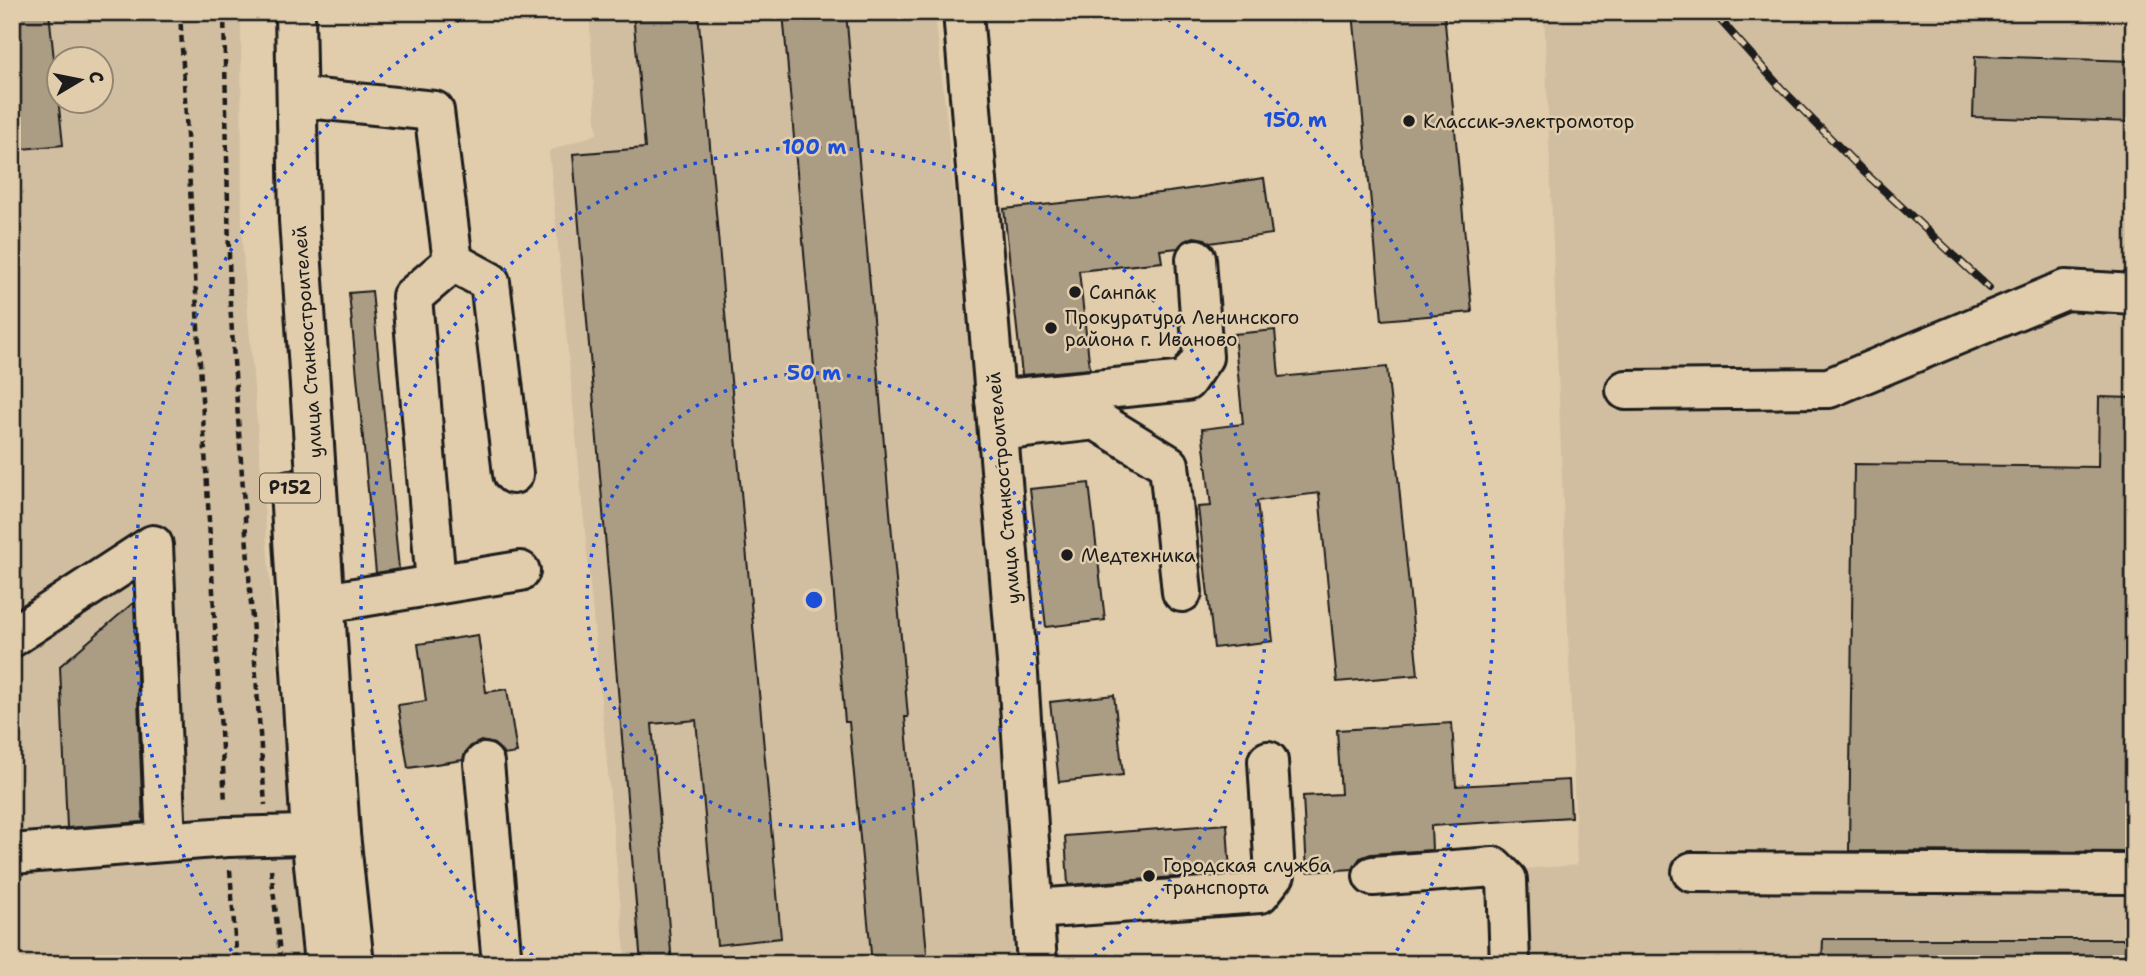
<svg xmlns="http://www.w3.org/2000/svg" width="2146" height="976" font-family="'Shantell Sans',sans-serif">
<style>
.built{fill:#d1bea0;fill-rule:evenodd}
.building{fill:#ab9c84;stroke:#1c1c1c;stroke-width:2}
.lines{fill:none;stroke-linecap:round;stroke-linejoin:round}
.minor-casing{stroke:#1c1c1c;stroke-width:44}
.major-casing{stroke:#1c1c1c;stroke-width:44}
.path{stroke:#1c1c1c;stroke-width:4.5;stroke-dasharray:7 5;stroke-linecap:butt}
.minor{stroke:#e1cdac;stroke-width:38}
.major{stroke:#e1cdac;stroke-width:38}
.rail-casing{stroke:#1c1c1c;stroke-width:8}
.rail{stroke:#e1cdac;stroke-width:5;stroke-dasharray:16;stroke-linecap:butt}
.ring{fill:none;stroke:#1d4ed8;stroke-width:3.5;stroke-dasharray:3.5 7}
.poi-dot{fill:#1c1c1c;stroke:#e1cdac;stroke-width:2.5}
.labels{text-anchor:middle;stroke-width:5;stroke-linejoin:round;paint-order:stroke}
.shield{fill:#e1cdac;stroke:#575147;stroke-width:2}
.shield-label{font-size:18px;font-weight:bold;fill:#1c1c1c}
.poi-label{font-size:19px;fill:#1c1c1c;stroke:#e1cdac;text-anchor:start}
.street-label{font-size:19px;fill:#1c1c1c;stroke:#e1cdac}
.centre{fill:#1d4ed8;stroke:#e1cdac;stroke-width:3.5}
.ring-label{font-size:21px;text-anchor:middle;font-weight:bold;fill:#1d4ed8;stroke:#e1cdac;stroke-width:5;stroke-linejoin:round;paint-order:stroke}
</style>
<rect width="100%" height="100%" fill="#e1cdac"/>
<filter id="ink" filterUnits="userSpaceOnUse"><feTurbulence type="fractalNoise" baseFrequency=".0143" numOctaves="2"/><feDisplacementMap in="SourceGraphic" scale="14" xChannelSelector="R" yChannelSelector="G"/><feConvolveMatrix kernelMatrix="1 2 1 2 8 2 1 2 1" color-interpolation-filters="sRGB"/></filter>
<g filter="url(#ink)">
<g class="built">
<path d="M 12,12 L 241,12 L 242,242 L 302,964 L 12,964 ZM 60,60 L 102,60 L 102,102 L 60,102 Z"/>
<path d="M 589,12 L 935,12 L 984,466 L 1033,964 L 626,964 L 549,151 L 597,134 Z"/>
<path d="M 1544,12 L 2134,12 L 2134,964 L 1517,964 L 1511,870 L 1577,865 Z"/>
</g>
<g class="building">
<path d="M 12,12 L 49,12 L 63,145 L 12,150 Z"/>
<path d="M 633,12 L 698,12 L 781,938 L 717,945 L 696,720 L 652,724 L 672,964 L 641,964 L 573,154 L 645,148 Z"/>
<path d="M 783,12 L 846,12 L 908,717 L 905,717 L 928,964 L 872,964 L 849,722 L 845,722 Z"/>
<path d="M 1353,12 L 1444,12 L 1472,312 L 1382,320 Z"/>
<path d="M 1975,56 L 2134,61 L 2134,122 L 1973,117 Z"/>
<path d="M 1264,178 L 1272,234 L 1210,243 L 1205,239 L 1194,237 L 1184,241 L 1178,248 L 1160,250 L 1162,262 L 1079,271 L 1090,369 L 1022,375 L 1004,209 L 1169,192 Z"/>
<path d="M 372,291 L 399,569 L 376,573 L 349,293 Z"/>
<path d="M 1275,330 L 1279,377 L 1387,367 L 1418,675 L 1337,682 L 1319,493 L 1257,501 L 1273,641 L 1214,648 L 1198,507 L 1211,506 L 1202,429 L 1243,424 L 1234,334 Z"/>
<path d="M 2099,397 L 2134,398 L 2134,852 L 1849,851 L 1854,464 L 2098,467 Z"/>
<path d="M 1089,483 L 1105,620 L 1046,627 L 1030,489 Z"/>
<path d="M 134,602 L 143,822 L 67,828 L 60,666 Z"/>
<path d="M 478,635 L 486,692 L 507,689 L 517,753 L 504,755 L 494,744 L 481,741 L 471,746 L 465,753 L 463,760 L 408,768 L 398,705 L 426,701 L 418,644 Z"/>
<path d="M 1114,695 L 1123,775 L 1059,782 L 1050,702 Z"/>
<path d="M 1452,723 L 1456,786 L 1569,780 L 1571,817 L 1431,826 L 1432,850 L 1371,854 L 1360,858 L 1353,869 L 1307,872 L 1303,796 L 1341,794 L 1337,730 Z"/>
<path d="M 1227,824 L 1230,873 L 1068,885 L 1065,836 Z"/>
<path d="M 1823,939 L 2134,939 L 2134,964 L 1822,964 Z"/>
</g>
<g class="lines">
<g class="minor-casing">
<g id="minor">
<path d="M 963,12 L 1018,674 L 1037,964"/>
<path d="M 297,97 L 434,111 L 453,262 L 412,297 L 436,584"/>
<path d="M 453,262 L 490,282 L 513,474"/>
<path d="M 1626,390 L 1829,388 L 2065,290 L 2134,294"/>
<path d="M 995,400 L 1186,381 L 1203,357 L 1196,259"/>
<path d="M 998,431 L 1096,420 L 1169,465 L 1182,592"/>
<path d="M 325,603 L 520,571"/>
<path d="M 12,637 L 153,545 L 166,841"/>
<path d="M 484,763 L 502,964"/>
<path d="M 12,854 L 227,837 L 340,834"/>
<path d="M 1692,872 L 2134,874"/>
<path d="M 1373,876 L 1494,867 L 1507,880 L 1510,964"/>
<path d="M 1034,909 L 1260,893 L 1275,874 L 1268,761"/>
</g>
</g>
<g class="major-casing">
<g id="major">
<path d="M 295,12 L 299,220 L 340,834 L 354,964"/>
<path d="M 290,490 L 311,834 L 324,964"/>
</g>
</g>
<g class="path">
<path d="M 180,12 L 225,802"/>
<path d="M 224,12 L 230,303 L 265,805"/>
<path d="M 271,869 L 281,964"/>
<path d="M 230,870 L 237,964"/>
</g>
<use href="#minor" class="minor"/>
<use href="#major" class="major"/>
<g class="rail-casing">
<path id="rail" d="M 1713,12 L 1781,88 L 1862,170 L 1989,288"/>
</g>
<use href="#rail" class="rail"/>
</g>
</g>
<g class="ring">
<circle cx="814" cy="600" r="227"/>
<path d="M541 962A453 453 0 1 1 1087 962"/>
<path d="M237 960A680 680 0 0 1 469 14M1159 14A680 680 0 0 1 1391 960"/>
</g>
<g class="poi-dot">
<circle cx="1409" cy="121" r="7"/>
<circle cx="1075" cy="292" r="7"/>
<circle cx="1051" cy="328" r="7"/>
<circle cx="1067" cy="555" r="7"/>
<circle cx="1149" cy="876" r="7"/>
</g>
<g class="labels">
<rect class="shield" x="260" y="473.5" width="60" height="29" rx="5"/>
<g class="shield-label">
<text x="290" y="494">Р152</text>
</g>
<g class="poi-label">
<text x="1423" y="128">Классик-электромотор</text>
<text x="1089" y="299">Санпак</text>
<text x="1065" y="324">Прокуратура Ленинского<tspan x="1065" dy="22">района г. Иваново</tspan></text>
<text x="1081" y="562">Медтехника</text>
<text x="1163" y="872">Городская служба<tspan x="1163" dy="22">транспорта</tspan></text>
</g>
<g class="street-label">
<text transform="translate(307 342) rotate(-94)" y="7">улица Станкостроителей</text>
<text transform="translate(1003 488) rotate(-95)" y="7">улица Станкостроителей</text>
</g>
</g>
<circle cx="814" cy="600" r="10" class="centre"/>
<g class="ring-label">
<text x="1295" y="127">150 m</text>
<text x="814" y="154">100 m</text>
<text x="814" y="380">50 m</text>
</g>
<rect width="2146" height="976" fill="none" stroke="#e1cdac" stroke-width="42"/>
<rect x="21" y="21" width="2104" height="934" fill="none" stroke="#1c1c1c" stroke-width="2.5" filter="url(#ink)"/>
<g transform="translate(80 80) rotate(80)"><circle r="33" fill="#e1cdac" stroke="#928672" stroke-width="2"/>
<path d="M0-5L12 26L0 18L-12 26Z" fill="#1c1c1c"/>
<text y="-10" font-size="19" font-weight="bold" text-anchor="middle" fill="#1c1c1c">С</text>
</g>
</svg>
